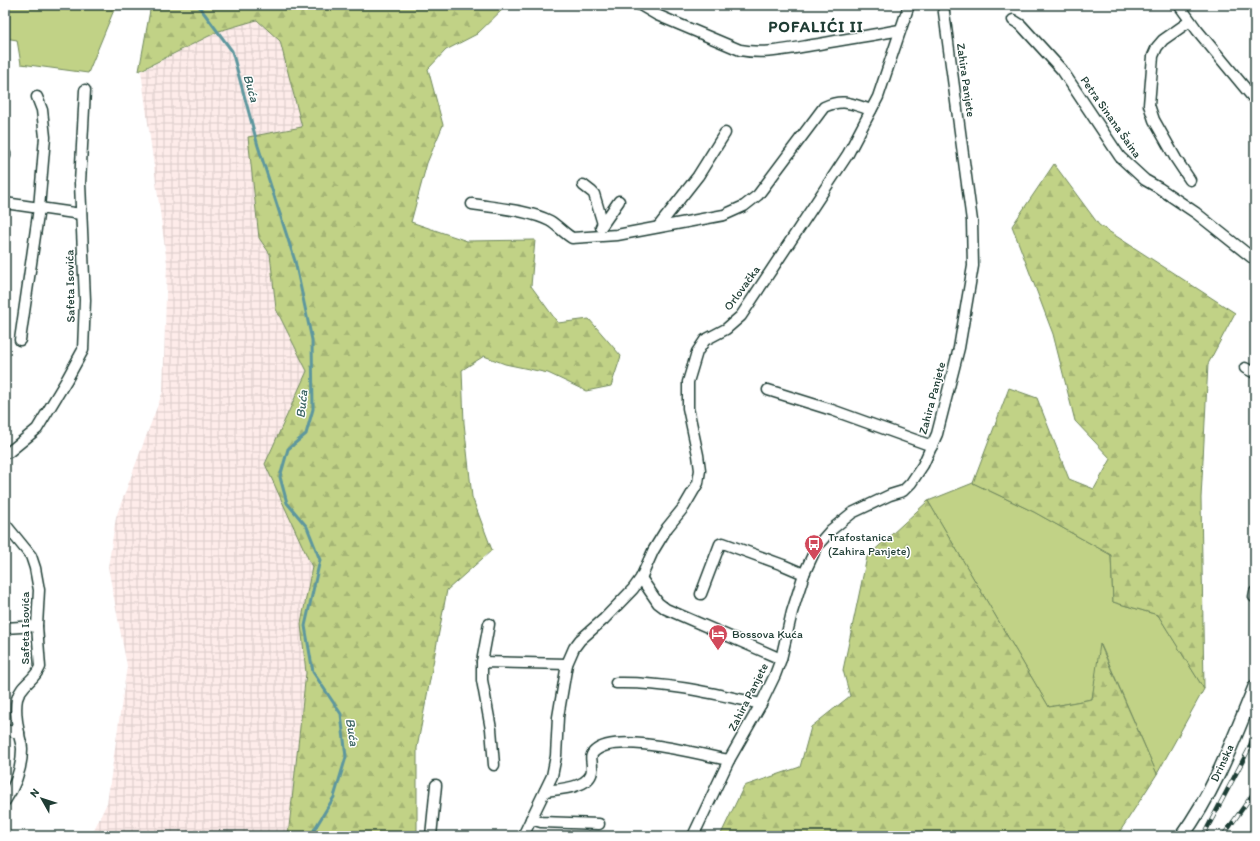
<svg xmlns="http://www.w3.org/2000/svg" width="1260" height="841" font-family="Itim,sans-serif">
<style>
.industrial{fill:url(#industrial-grid)}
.grass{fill:#c1d286;stroke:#70885d}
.forest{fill:url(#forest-firs);stroke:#70885d}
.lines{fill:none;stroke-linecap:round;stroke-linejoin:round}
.stream{stroke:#5d979e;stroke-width:3}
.minor-casing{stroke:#1f3d34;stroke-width:13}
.major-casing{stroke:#1f3d34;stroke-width:16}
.minor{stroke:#fff;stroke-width:10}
.major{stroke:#fff;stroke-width:13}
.rail-casing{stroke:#1f3d34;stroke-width:4.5}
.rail{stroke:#fff;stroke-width:3;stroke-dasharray:9;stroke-linecap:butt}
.labels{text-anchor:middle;stroke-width:3;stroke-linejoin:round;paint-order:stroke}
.street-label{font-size:12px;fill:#1f3d34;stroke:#fff}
.poi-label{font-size:12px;fill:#1f3d34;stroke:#fff;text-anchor:start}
.water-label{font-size:13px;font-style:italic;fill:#396260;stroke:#fff}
.district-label{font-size:16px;font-weight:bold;letter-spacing:1px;fill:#1f3d34;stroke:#fff}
</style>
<defs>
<pattern id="industrial-grid" width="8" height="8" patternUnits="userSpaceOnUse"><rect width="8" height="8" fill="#feecea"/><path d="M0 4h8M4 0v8" fill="none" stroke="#d9cbc9"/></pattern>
<pattern id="forest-firs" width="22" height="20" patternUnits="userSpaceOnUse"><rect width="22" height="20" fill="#c1d286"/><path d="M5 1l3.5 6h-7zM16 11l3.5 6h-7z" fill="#a5b574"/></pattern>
</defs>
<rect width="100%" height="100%" fill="#fff"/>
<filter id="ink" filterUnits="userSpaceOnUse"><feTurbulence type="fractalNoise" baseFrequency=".025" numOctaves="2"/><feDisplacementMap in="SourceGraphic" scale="8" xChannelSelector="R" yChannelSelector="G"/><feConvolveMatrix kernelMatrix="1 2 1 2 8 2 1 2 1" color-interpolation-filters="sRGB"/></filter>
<g filter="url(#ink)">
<path class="industrial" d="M 257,19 L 280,40 L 302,127 L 248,137 L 259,238 L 270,254 L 276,309 L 307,371 L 265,464 L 312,567 L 301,624 L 306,673 L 288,836 L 91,836 L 107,803 L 127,666 L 108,567 L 116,517 L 163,391 L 167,263 L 141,71 L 219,31 Z"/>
<g class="grass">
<path d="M 5,5 L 116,5 L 88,73 L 21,64 L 17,40 L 5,38 Z"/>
<path d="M 973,483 L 1034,512 L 1111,555 L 1113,602 L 1158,615 L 1204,689 L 1157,774 L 1101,645 L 1092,699 L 1049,707 L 928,501 Z"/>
</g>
<g class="forest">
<path d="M 151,5 L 509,5 L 506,6 L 477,34 L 446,50 L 428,69 L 443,125 L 427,163 L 411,222 L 467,241 L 535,240 L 531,286 L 558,323 L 589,319 L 621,356 L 611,386 L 586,391 L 548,373 L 505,364 L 484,356 L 462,370 L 464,423 L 472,497 L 492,550 L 447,590 L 417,748 L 417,836 L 288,836 L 306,673 L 301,624 L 312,567 L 265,464 L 307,371 L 276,309 L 270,254 L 259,238 L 248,137 L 302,127 L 280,41 L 257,20 L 219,31 L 139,71 Z"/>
<path d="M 1054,164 L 1099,225 L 1235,313 L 1208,364 L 1201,498 L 1204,689 L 1158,615 L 1113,602 L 1111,555 L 1034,512 L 973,483 L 1009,388 L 1037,398 L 1069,479 L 1094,489 L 1111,459 L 1075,421 L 1053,334 L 1012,226 Z"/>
<path d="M 928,501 L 1049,707 L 1092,699 L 1100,644 L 1157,774 L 1117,836 L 720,836 L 744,786 L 800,767 L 811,727 L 850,696 L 843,670 L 867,557 Z"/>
</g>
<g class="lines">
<path class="stream" d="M 198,5 L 232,51 L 258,146 L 295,261 L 312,340 L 313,409 L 306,434 L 288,449 L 280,477 L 287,503 L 307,527 L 320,560 L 305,626 L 313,672 L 341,714 L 346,757 L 334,797 L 314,830 L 314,836"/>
<g class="minor-casing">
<g id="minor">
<path d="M 640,5 L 657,15 L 740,50 C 766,55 793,48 819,44 C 846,39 873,35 900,30"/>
<path d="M 1179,5 L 1197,30 L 1255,100"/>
<path d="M 1013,20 L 1021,25 L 1062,70 L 1120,157 L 1145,180 L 1159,188 L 1196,213 L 1255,260"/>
<path d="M 5,154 L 5,156"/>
<path d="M 1190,180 L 1176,159 L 1154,120 L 1149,105 L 1153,56 L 1157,47 L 1163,40 L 1190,21"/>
<path d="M 583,185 L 592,192 L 594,194 L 603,224"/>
<path d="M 5,203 L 81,214"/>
<path d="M 472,204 C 496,208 528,210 550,221 C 558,226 564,233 572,238 L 617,235 L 724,215 L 744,206 L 758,195 L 824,107 C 843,98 852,104 871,110"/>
<path d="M 601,227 L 619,201"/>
<path d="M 658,227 L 698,176 L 725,133"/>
<path d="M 20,340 L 39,208 L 45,137 L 42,110 L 37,97"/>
<path d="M 1245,368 L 1255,373"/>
<path d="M 768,390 L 832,410 L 932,446"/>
<path d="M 5,453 L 9,452 L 37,429 L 66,381 L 83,350 L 85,300 L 80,183 L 85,90"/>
<path d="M 5,524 L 31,556 L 35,568 L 39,590 L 37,626 L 40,667 C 34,681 21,684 17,699 C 15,709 17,723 19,733 C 19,738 22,744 22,749 C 22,767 15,786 5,801"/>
<path d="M 641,578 L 658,603 L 666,609 L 781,659"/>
<path d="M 701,594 L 720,544 L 723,543 L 783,565 L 804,574"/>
<path d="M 1254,597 L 1255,592"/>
<path d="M 5,628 L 37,626"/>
<path d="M 482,662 L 489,624"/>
<path d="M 616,683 C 666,682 712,693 761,704"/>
<path d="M 5,730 L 19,733"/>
<path d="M 494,765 L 491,729 L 482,680 L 482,662 L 567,664"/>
<path d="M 545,791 C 560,789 594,788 592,767 C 592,760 589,756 595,751 C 617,731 701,755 729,760"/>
<path d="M 531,819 L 541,822 L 599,824"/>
<path d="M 431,836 L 436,785"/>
<path d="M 523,836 L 552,776 L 556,756 L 558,717 L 567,664 L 574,648 L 580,640 L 604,619 L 633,589 L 641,578 L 653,551 L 667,528 L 684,507 L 698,483 L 700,470 L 698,455 L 688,408 L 688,382 L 697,352 L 705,340 L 726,329 L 741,316 L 848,154 L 878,97 L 909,5"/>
<path d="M 693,836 L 729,760 L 761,704 L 775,675 L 781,659 L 792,612 L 804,574 L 817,546 L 831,530 L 852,513 L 890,495 L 903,491 L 911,483 L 923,465 L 937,434 L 959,348 L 973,266 L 972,221 L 943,5"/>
</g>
</g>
<g class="major-casing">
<path id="major" d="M 1182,836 C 1215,791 1234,738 1255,687"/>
</g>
<use href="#minor" class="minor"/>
<use href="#major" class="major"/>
<g class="rail-casing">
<g id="rail">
<path d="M 1203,836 L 1249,749 L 1255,731"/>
<path d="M 1223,836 L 1255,791"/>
</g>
</g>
<use href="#rail" class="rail"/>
</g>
</g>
<defs>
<g id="bus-pin" transform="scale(1)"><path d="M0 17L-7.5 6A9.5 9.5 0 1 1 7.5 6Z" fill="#d1495b" stroke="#fff"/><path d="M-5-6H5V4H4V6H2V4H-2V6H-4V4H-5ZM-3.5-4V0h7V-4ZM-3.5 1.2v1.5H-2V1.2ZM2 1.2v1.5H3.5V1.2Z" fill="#fff"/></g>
<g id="hotel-pin" transform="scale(1)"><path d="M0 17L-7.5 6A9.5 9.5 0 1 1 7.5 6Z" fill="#d1495b" stroke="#fff"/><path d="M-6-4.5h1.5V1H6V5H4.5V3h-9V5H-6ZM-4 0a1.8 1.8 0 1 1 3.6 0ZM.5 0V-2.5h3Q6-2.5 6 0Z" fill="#fff"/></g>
</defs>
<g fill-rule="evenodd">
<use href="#bus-pin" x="814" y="544"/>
<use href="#hotel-pin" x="718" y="634"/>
</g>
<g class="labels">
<g class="street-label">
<text transform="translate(966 80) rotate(82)" y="4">Zahira Panjete</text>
<text transform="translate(1111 117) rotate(55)" y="4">Petra Sinana Šaina</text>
<text transform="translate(70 286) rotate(-91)" y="4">Safeta Isovića</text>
<text transform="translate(742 288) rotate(-54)" y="4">Orlovačka</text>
<text transform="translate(932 398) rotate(-75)" y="4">Zahira Panjete</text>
<text transform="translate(25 628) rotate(-90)" y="4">Safeta Isovića</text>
<text transform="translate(748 697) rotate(-63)" y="4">Zahira Panjete</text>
<text transform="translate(1222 763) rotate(-65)" y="4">Drinska</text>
</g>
<g class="poi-label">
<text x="828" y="541">Trafostanica<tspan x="828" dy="14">(Zahira Panjete)</tspan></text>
<text x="732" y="638">Bossova Kuća</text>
</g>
<g class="water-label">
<text transform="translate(252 88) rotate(74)" y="5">Buća</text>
<text transform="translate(301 404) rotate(-84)" y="5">Buća</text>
<text transform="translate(353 732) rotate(81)" y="5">Buća</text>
</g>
<g class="district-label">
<text x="816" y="32">POFALIĆI II</text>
</g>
</g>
<rect width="1260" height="841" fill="none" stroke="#fff" stroke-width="20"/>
<rect x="10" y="10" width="1240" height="821" fill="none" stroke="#1f3d34" stroke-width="1.5" filter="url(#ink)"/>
<g transform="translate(42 799) rotate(309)" stroke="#ffffff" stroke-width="3" paint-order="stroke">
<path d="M0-3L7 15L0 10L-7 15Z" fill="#1f3d34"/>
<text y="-6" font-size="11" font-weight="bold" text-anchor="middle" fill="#1f3d34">N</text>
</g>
</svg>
